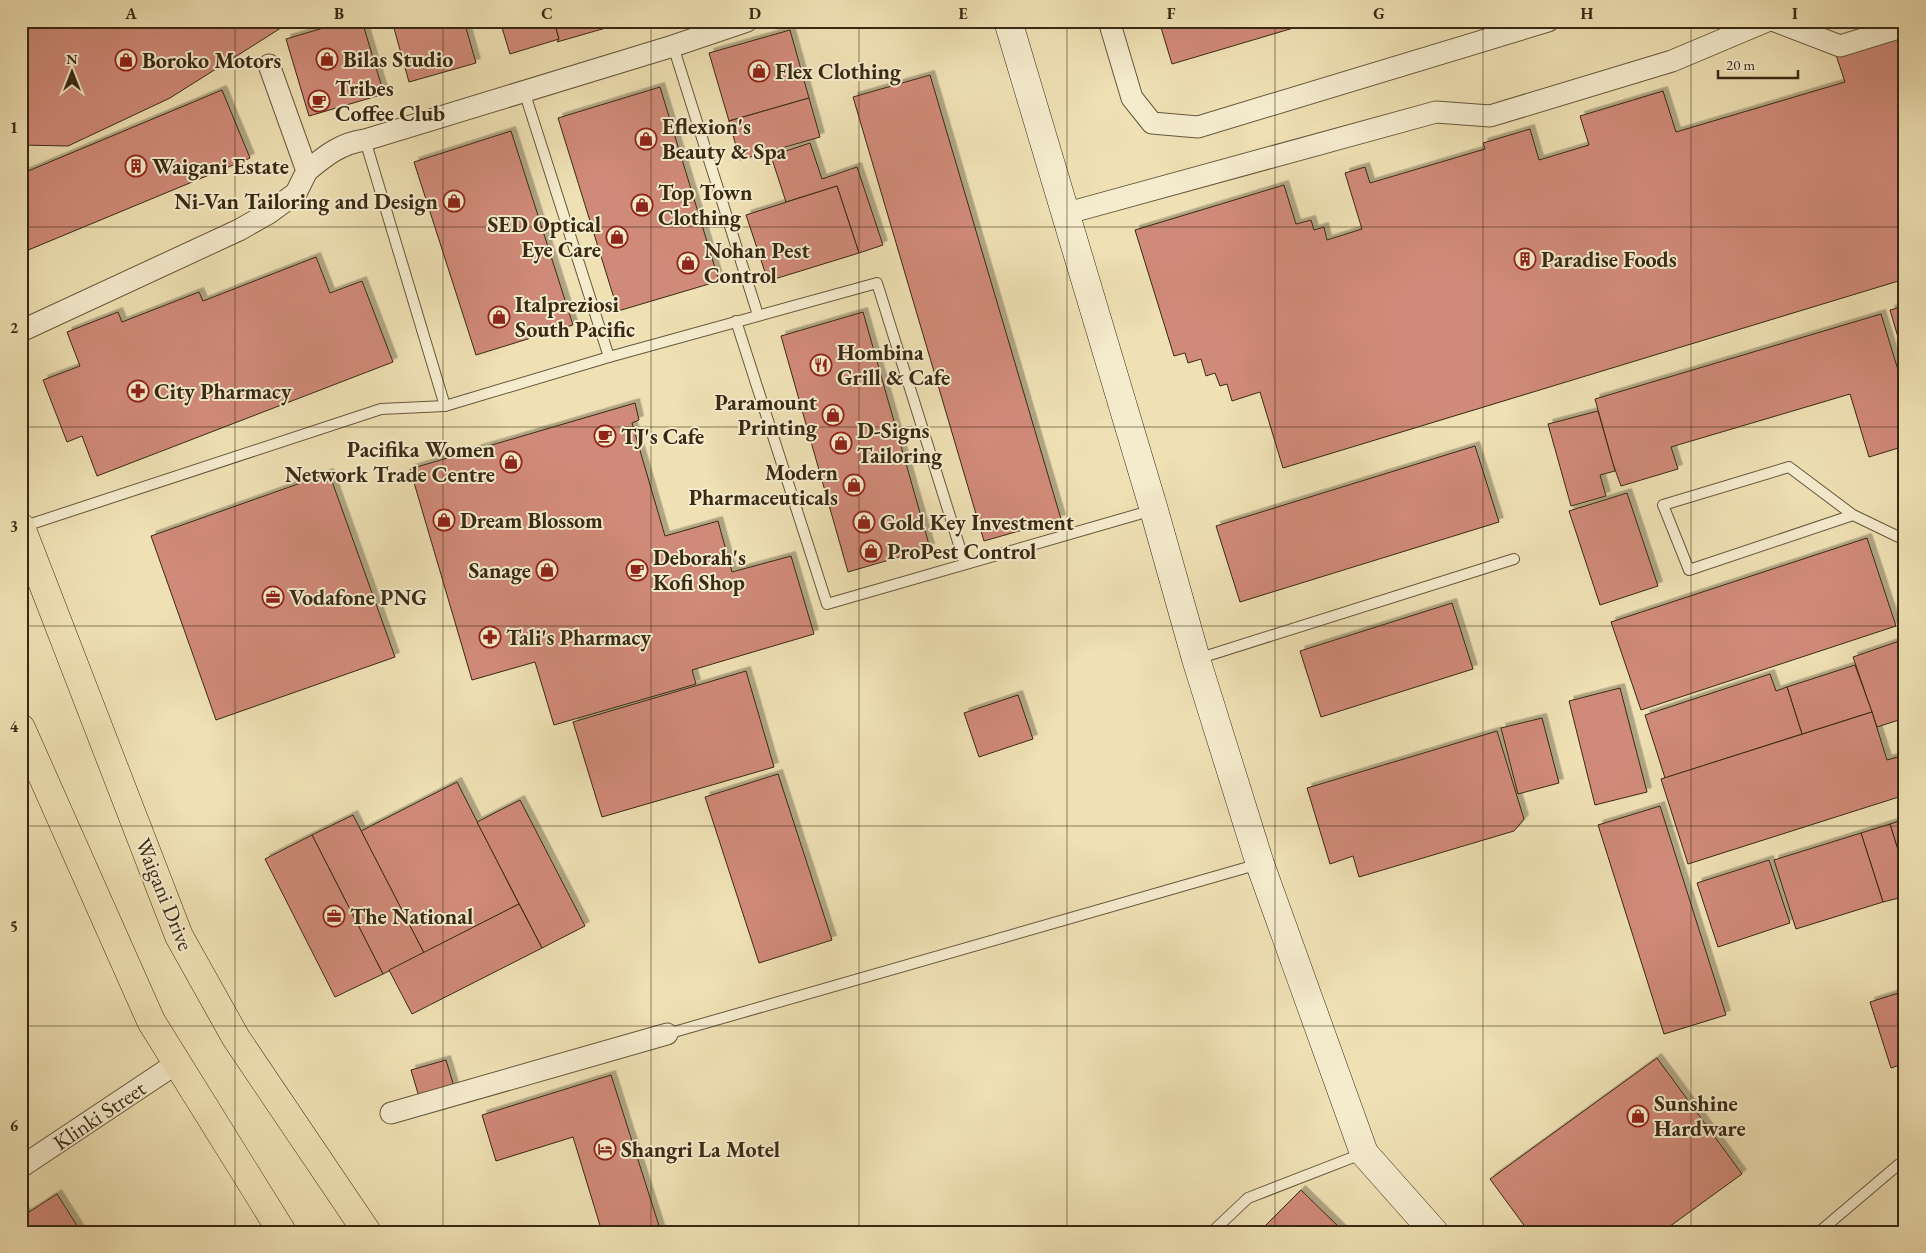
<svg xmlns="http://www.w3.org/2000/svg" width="1926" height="1253" font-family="'EB Garamond',serif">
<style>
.building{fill:#d08a79;stroke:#382914;filter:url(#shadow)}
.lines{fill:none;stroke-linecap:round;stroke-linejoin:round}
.lane-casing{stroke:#66573c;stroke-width:12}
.street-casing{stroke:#66573c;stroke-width:23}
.secondary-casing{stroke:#382914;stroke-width:29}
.highway-casing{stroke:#382914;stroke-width:29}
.lane{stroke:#f5ecce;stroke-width:10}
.street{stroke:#f5ecce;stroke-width:21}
.secondary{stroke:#f5ecce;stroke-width:28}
.highway{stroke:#efe1b4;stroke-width:28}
.grid{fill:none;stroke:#382914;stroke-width:1;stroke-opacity:0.55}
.labels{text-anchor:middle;stroke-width:4;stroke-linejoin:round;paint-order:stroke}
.poi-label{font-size:22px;font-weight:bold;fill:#382914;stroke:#f5ecce;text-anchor:start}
.street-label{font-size:22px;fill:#382914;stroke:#f5ecce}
.neatline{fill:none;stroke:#382914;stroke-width:2}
.grid-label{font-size:16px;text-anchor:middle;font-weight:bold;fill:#382914}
</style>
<defs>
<filter id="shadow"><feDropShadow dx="4.5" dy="-4.5" stdDeviation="0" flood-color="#0004"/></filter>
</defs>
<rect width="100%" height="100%" fill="#efe1b4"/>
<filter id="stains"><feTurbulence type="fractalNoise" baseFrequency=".004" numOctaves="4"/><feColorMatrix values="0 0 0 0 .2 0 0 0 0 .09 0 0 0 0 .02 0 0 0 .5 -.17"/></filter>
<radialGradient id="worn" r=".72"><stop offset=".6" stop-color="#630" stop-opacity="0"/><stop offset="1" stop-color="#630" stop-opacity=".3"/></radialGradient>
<g class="building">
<path d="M 21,21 L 292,21 L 170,98 L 68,146 L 21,145 Z"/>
<path d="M 347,21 L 362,21 L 384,94 L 309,116 L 286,39 Z"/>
<path d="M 392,21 L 464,21 L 476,63 L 409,82 Z"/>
<path d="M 500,21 L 554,21 L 559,39 L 510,54 Z"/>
<path d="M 554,21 L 630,21 L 557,42 L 559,39 Z"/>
<path d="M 1159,21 L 1317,21 L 1172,64 Z"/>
<path d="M 790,30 L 809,98 L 729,121 L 709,53 Z"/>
<path d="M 1897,37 L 1905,62 L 1905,279 L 1283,468 L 1260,392 L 1232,401 L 1227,384 L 1220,386 L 1215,373 L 1206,376 L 1201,359 L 1188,363 L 1185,353 L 1174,356 L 1135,230 L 1284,185 L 1296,224 L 1311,220 L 1314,230 L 1324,227 L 1327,240 L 1362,229 L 1345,173 L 1365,167 L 1370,183 L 1485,149 L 1483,143 L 1530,129 L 1539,160 L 1589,145 L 1580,116 L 1663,91 L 1676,132 L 1845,82 L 1836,55 Z"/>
<path d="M 930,75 L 1061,519 L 984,541 L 853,97 Z"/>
<path d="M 660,87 L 719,281 L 618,311 L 558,118 Z"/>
<path d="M 222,90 L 250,158 L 21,253 L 21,174 Z"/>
<path d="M 809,98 L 820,137 L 740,160 L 729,121 Z"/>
<path d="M 511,131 L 573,325 L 476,355 L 414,162 Z"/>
<path d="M 810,143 L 822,179 L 857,167 L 883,245 L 859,253 L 837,186 L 786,202 L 771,156 Z"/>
<path d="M 837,186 L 859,253 L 768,281 L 746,215 Z"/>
<path d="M 316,257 L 330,293 L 362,281 L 393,362 L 97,476 L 82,436 L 67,442 L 43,380 L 80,366 L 67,332 L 118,312 L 122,322 L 199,292 L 203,301 Z"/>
<path d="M 1905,306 L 1905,361 L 1890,310 Z"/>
<path d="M 863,312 L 930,548 L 848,572 L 781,336 Z"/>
<path d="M 1881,314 L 1905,393 L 1905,446 L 1869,457 L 1850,394 L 1671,447 L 1678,469 L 1621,486 L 1613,464 L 1595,399 Z"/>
<path d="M 635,403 L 639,420 L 632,423 L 665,536 L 718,521 L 732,572 L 791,556 L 814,634 L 692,670 L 696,684 L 554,725 L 535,662 L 472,680 L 410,469 Z"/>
<path d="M 1598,411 L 1615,471 L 1600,475 L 1606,496 L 1571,506 L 1548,424 Z"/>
<path d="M 1475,446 L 1499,522 L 1240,602 L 1216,526 Z"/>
<path d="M 329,473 L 395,657 L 216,720 L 151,536 Z"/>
<path d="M 1627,493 L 1658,586 L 1600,605 L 1569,511 Z"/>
<path d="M 1867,538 L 1896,626 L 1641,710 L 1611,622 Z"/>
<path d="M 1452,603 L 1473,669 L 1321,717 L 1300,651 Z"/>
<path d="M 1905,639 L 1905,718 L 1877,727 L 1853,657 Z"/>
<path d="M 1855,665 L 1872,712 L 1802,734 L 1787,687 Z"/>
<path d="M 746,671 L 774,767 L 602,817 L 573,722 Z"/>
<path d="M 1770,674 L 1776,691 L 1787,687 L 1802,734 L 1665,778 L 1645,715 Z"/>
<path d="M 1620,688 L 1647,792 L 1595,805 L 1569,701 Z"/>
<path d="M 1018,695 L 1033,739 L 979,757 L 964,713 Z"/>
<path d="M 1872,712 L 1887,760 L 1905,755 L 1905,795 L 1688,864 L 1661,779 Z"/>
<path d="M 1542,718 L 1559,783 L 1518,794 L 1501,728 Z"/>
<path d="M 1497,731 L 1524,819 L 1514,831 L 1359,877 L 1353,856 L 1330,864 L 1307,788 Z"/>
<path d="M 778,774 L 832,940 L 759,963 L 705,797 Z"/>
<path d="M 457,782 L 519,904 L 424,953 L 361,831 Z"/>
<path d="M 520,800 L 585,926 L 542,948 L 477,822 Z"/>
<path d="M 1660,806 L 1726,1015 L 1664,1034 L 1598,825 Z"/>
<path d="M 353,815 L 424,953 L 383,974 L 312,835 Z"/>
<path d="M 1905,819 L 1905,873 L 1890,824 Z"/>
<path d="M 1890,824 L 1905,873 L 1905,903 L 1903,897 L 1883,902 L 1861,833 Z"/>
<path d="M 1861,833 L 1883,902 L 1796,929 L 1774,860 Z"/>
<path d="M 312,835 L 383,974 L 335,997 L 265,859 Z"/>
<path d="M 1769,860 L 1790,923 L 1718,947 L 1697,883 Z"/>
<path d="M 519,904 L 542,948 L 412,1014 L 389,970 Z"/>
<path d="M 1905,991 L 1905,1063 L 1891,1068 L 1870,1002 Z"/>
<path d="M 1657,1058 L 1742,1174 L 1662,1232 L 1529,1232 L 1490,1179 Z"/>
<path d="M 446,1060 L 455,1090 L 420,1100 L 411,1070 Z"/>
<path d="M 611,1075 L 661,1232 L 602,1232 L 573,1137 L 496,1161 L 482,1115 Z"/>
<path d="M 1301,1190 L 1344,1232 L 1259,1232 Z"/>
<path d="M 57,1194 L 81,1232 L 21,1232 L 21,1207 L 26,1214 Z"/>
</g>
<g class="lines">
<g class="lane-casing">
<g id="lane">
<path d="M 673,46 L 758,315"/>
<path d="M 524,91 L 609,357"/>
<path d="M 365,140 L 445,406"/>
<path d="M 736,321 L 827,604 L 1153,510"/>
<path d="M 1853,515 L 1689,570 L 1663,505 L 1789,467 L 1853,515 L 1905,540"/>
<path d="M 22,527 L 381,409 L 445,406 L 609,357 L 877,283 L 965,564"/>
<path d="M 1197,659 L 1514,559"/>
<path d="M 667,1034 L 1259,864"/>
<path d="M 1212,1232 L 1248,1198 L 1364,1153"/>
<path d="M 1819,1232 L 1898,1165 L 1905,1172"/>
</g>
</g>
<g class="street-casing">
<g id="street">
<path d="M 1109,21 L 1132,98 L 1152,123 L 1198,127 L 1548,21"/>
<path d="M 1775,21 L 1840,46 L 1905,26"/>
<path d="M 307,171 C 325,156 341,143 365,140 L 673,46 L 747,21"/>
<path d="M 1064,214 L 1436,112 L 1490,116 L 1672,61 L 1767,21"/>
<path d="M 21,331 L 239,230 L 269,213 L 296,193 L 307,171 L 269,65"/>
<path d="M 391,1113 L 667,1034"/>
<path d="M 21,1167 L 177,1063"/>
</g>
</g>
<g class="secondary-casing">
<path id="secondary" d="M 1008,21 L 1154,510 L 1196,659 L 1260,864 L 1364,1153 L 1434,1232"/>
</g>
<g class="highway-casing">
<g id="highway">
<path d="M 21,527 L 179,936 L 236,1038 L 367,1232"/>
<path d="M 21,728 L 151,1021 L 282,1232"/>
</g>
</g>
<use href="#lane" class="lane"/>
<use href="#street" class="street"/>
<use href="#secondary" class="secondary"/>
<use href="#highway" class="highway"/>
</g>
<path class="grid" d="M 235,21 L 235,1232M 443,21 L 443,1232M 651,21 L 651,1232M 859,21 L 859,1232M 1067,21 L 1067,1232M 1275,21 L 1275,1232M 1483,21 L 1483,1232M 1691,21 L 1691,1232M 21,227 L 1905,227M 21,427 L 1905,427M 21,626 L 1905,626M 21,826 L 1905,826M 21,1026 L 1905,1026"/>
<defs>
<g id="shop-ring" transform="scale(1.125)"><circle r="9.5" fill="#f5ecce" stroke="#8f2418" stroke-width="1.5"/><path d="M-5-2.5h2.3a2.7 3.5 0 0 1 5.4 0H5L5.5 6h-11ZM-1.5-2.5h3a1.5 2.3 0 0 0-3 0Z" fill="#8f2418"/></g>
<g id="cafe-ring" transform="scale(1.125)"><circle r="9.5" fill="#f5ecce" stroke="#8f2418" stroke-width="1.5"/><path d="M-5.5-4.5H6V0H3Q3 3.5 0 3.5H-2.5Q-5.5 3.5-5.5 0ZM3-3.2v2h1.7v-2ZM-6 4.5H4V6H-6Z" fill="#8f2418"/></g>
<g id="building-ring" transform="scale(1.125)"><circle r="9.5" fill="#f5ecce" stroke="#8f2418" stroke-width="1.5"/><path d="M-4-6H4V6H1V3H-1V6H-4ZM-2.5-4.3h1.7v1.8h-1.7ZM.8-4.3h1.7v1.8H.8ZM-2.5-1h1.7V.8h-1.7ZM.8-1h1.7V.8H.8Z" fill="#8f2418"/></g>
<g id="restaurant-ring" transform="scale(1.125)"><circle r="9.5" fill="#f5ecce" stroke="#8f2418" stroke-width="1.5"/><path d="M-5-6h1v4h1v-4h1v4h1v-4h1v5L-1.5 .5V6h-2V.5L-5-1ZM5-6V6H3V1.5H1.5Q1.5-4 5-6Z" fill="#8f2418"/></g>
<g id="pharmacy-ring" transform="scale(1.125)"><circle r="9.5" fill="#f5ecce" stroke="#8f2418" stroke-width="1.5"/><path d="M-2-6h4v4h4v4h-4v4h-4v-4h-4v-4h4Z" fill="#8f2418"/></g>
<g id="office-ring" transform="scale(1.125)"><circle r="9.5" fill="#f5ecce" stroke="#8f2418" stroke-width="1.5"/><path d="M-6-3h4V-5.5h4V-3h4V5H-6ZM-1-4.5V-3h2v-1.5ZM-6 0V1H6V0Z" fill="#8f2418"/></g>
<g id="hotel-ring" transform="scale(1.125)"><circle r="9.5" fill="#f5ecce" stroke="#8f2418" stroke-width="1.5"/><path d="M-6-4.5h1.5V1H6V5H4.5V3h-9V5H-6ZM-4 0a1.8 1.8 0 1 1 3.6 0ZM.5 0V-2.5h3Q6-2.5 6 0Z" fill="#8f2418"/></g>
</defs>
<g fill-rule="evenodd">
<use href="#shop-ring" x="327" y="59"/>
<use href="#shop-ring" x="126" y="60"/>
<use href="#shop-ring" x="759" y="71"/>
<use href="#cafe-ring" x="319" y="101"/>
<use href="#shop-ring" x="646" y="139"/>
<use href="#building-ring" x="136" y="166"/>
<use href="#shop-ring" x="454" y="201"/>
<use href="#shop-ring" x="642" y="205"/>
<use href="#shop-ring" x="617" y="237"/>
<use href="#building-ring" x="1525" y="259"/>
<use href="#shop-ring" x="688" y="263"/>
<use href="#shop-ring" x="499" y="317"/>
<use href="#restaurant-ring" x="821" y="365"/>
<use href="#pharmacy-ring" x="138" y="391"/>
<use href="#shop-ring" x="833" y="415"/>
<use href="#cafe-ring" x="605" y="436"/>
<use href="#shop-ring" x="841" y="443"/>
<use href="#shop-ring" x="511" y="462"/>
<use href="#shop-ring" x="854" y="485"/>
<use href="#shop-ring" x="444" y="520"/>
<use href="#shop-ring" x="864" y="522"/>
<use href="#shop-ring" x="871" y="551"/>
<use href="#shop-ring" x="547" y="570"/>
<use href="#cafe-ring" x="637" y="570"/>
<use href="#office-ring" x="273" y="597"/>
<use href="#pharmacy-ring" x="490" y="637"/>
<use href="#office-ring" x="334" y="916"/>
<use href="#shop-ring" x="1638" y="1116"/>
<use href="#hotel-ring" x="605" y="1149"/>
</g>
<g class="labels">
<g class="poi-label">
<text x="343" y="67">Bilas Studio</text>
<text x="142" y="68">Boroko Motors</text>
<text x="775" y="79">Flex Clothing</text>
<text x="335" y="96">Tribes<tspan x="335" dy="25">Coffee Club</tspan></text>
<text x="662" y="134">Eflexion's<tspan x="662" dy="25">Beauty &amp; Spa</tspan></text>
<text x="152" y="174">Waigani Estate</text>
<text x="658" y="200">Top Town<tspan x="658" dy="25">Clothing</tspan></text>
<text x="438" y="209" text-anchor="end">Ni-Van Tailoring and Design</text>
<text x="601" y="232" text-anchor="end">SED Optical<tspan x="601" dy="25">Eye Care</tspan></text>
<text x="704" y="258">Nohan Pest<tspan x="704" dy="25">Control</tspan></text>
<text x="1541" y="267">Paradise Foods</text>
<text x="515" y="312">Italpreziosi<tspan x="515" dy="25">South Pacific</tspan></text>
<text x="837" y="360">Hombina<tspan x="837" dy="25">Grill &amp; Cafe</tspan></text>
<text x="154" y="399">City Pharmacy</text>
<text x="817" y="410" text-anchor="end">Paramount<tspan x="817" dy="25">Printing</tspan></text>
<text x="857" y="438">D-Signs<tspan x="857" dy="25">Tailoring</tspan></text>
<text x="621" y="444">TJ's Cafe</text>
<text x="495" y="457" text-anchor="end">Pacifika Women<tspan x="495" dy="25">Network Trade Centre</tspan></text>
<text x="838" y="480" text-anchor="end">Modern<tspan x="838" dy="25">Pharmaceuticals</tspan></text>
<text x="460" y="528">Dream Blossom</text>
<text x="880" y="530">Gold Key Investment</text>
<text x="887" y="559">ProPest Control</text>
<text x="653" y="565">Deborah's<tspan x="653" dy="25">Kofi Shop</tspan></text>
<text x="531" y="578" text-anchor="end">Sanage</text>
<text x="289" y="605">Vodafone PNG</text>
<text x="506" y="645">Tali's Pharmacy</text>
<text x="350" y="924">The National</text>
<text x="1654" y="1111">Sunshine<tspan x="1654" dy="25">Hardware</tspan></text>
<text x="621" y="1157">Shangri La Motel</text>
</g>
<g class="street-label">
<text transform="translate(165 894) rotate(68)" y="8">Waigani Drive</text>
<text transform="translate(99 1115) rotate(-34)" y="8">Klinki Street</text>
</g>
</g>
<rect width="1926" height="1253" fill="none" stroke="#efe1b4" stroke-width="55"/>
<g transform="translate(72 72)" stroke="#f5ecce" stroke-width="4" paint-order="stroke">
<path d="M0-4L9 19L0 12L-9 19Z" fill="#382914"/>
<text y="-8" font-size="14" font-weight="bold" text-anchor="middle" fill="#382914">N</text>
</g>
<path d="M1718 70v8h80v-8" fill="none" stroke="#382914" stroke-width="2.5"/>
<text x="1726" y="70" font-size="15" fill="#382914" stroke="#f5ecce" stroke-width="4" paint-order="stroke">20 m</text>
<rect x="28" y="28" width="1870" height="1198" class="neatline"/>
<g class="grid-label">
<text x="131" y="19">A</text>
<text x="339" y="19">B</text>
<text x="547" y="19">C</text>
<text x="755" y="19">D</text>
<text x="963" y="19">E</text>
<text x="1171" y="19">F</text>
<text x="1379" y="19">G</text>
<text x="1587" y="19">H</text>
<text x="1795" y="19">I</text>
<text x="14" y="133">1</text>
<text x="14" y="333">2</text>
<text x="14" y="532">3</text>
<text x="14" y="732">4</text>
<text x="14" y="932">5</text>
<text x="14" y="1131">6</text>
</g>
<rect width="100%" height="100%" filter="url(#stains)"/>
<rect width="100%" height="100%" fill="url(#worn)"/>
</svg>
